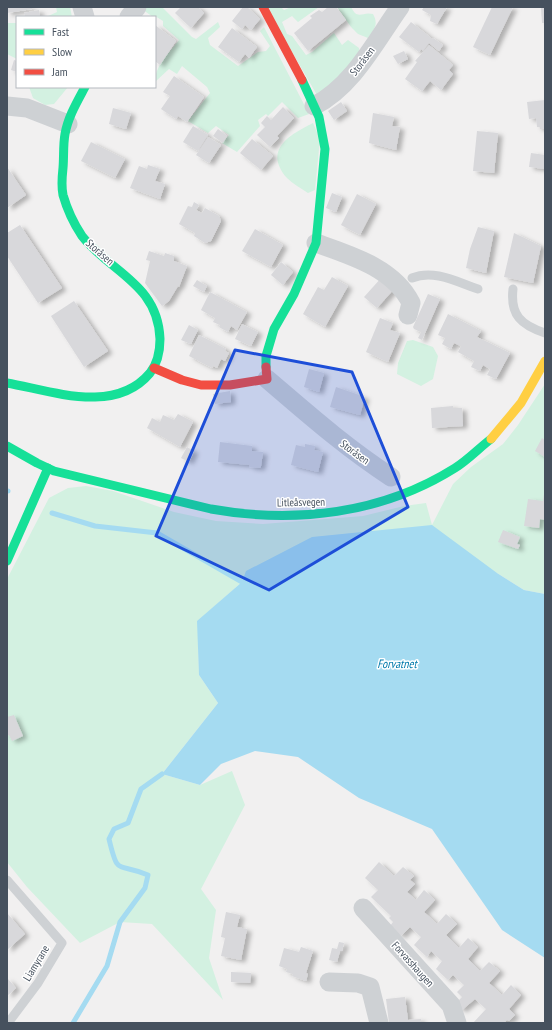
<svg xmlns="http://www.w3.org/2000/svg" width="552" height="1030" font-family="'PT Sans Narrow',sans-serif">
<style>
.green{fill:#d3f1e1}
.water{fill:#a5dbf1}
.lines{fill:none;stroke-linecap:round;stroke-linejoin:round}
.stream{stroke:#a5dbf1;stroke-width:5}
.building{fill:#d8d8db;filter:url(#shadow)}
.lane{stroke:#ced1d4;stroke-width:9}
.street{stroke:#ced1d4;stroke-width:19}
.fast{stroke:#16e098;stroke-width:9}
.slow{stroke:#ffcf43;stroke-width:9}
.jam{stroke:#f24e42;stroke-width:9}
.marked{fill:#1d4ed8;fill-opacity:0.2;stroke:#1d4ed8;stroke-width:3;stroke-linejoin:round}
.labels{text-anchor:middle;stroke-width:3;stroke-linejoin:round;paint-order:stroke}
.street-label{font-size:11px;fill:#46515e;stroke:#fff}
.water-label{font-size:12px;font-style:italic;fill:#037bad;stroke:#fff}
</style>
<defs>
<filter id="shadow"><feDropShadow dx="4.5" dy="2.5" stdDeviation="2" flood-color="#0004"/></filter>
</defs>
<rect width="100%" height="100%" fill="#f1f0f0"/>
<g class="green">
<path d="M 56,7 L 70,7 L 72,17 L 46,17 L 57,12 Z"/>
<path d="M 139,7 L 162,7 L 192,37 L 196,39 L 218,22 L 220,27 L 208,38 L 210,45 L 238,66 L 258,52 L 266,51 L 270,46 L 260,31 L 264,27 L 309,114 L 298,118 L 282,102 L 268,116 L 266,114 L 258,120 L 260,126 L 237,152 L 222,143 L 229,135 L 216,126 L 208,133 L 188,121 L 210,93 L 207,87 L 182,66 L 177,74 L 169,69 L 155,82 C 155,65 170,52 179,40 L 163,26 L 163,21 L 155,16 L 153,17 Z"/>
<path d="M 266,7 L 281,7 L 284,10 L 291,7 L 319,7 L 298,22 L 292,16 L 282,22 L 287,34 L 292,36 L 306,55 L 312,52 L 334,33 L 342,45 L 348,40 L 359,48 L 360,59 L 317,95 Z"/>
<path d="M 337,7 L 351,7 C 358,21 362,11 373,14 C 379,25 374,29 368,38 L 358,34 L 351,27 Z"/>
<path d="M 7,23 L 17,23 L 17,59 L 7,54 Z"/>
<path d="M 29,87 L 68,87 L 54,104 L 45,105 L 33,98 Z"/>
<path d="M 313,123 L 320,139 L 315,190 L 308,193 C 301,188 293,184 287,178 C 263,150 289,135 313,123 Z"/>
<path d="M 413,340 L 433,347 L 438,356 L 433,379 L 421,386 L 397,374 L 398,363 L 407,341 Z"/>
<path d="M 545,384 L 545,594 L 524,590 L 497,573 L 242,582 L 198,621 L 199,675 L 218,703 L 162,774 L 200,785 L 232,771 L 245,805 L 201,889 L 216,910 L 209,958 L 223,1000 L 152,924 L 120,922 L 80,943 L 27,887 L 7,862 L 7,579 L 49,498 L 68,488 L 86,486 L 113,491 L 174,512 L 216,521 L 263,524 L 363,516 L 404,506 L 426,503 L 432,525 L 453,484 L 471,467 L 503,444 L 518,425 Z"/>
</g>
<path class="water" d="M 432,525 L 497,573 L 524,590 L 545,594 L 545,958 L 502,930 L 432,829 L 359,798 L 298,757 L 255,751 L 221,764 L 200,785 L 162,774 L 218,703 L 199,675 L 197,621 L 242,582 L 246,571 L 312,537 Z"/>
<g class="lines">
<g class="stream">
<path d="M 7,491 L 8,491"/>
<path d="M 52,513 L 95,526 L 157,533 L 242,582"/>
<path d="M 73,1023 L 107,966 L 120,922 L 145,888 L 148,875 C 117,862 118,877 109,839 L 114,829 L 128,823 L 141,789 L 162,774"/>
</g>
</g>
<g class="building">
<path d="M 7,7 L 32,7 L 32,9 L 7,13 Z"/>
<path d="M 181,7 L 198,7 L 204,13 L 191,28 L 175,13 Z"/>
<path d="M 243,7 L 247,7 L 260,19 L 251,30 L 245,25 L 242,29 L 232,21 Z"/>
<path d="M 328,7 L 336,7 L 346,20 L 308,51 L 294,33 L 312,18 L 310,16 L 319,10 L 322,12 Z"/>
<path d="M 424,7 L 447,7 L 437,24 L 430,21 L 431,15 L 422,10 Z"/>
<path d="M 492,7 L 513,7 L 490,55 L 473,47 Z"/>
<path d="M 541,8 L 545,8 L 545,23 L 542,23 Z"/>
<path d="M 39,10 L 40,16 L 25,17 L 24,13 Z"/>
<path d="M 411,22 L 430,37 L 432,39 L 433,38 L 443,45 L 439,51 L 429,43 L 423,51 L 421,49 L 419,52 L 399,37 Z"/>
<path d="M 155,25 L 176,41 L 160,65 L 155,61 Z"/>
<path d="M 232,28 L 257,47 L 249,58 L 245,54 L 239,62 L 218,47 Z"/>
<path d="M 429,45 L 453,65 L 449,70 L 453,74 L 441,90 L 430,81 L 422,91 L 405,79 L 417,62 L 415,61 Z"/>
<path d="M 404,51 L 408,59 L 398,64 L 393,56 Z"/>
<path d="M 14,60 L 17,61 L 17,72 L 11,70 Z"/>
<path d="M 174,76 L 204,97 L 187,122 L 178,116 L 176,119 L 161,109 L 170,96 L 163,92 Z"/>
<path d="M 545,100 L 545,129 L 540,129 L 540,127 L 537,127 L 536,118 L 529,119 L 527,102 Z"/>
<path d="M 341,102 L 347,111 L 334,120 L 328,111 Z"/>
<path d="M 283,107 L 294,118 L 277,136 L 279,138 L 270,147 L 257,135 L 265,127 L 261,123 L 267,116 L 271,120 Z"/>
<path d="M 113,108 L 131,113 L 126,129 L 109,124 Z"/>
<path d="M 373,113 L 394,117 L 392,126 L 400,127 L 396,150 L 369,143 Z"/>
<path d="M 193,126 L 208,135 L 198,151 L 183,142 Z"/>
<path d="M 218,129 L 227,136 L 223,143 L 213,136 Z"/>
<path d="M 477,131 L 498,133 L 494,173 L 473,171 Z"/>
<path d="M 208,137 L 221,145 L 209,163 L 196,155 Z"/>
<path d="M 252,139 L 273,156 L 261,170 L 240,153 Z"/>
<path d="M 91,142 L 125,159 L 115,178 L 81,161 Z"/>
<path d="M 531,153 L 545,155 L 545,169 L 529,167 Z"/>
<path d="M 148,165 L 160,169 L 155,181 L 165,184 L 160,199 L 130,188 L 139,166 L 147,169 Z"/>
<path d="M 7,167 L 26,195 L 7,208 Z"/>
<path d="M 332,193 L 342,197 L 336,212 L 326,208 Z"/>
<path d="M 357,194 L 376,204 L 360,235 L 341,225 Z"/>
<path d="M 194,202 L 199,205 L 196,210 L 202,213 L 205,208 L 219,216 L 221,221 L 211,241 L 205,243 L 194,236 L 195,233 L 179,224 L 188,206 L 192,207 Z"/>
<path d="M 20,225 L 62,288 L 38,303 L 7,256 L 7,233 Z"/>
<path d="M 478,227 L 494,231 L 486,273 L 466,268 L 470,249 Z"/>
<path d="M 255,229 L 283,245 L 271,267 L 242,251 Z"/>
<path d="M 514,233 L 541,246 L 533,283 L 504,277 Z"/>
<path d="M 149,251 L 164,256 L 165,253 L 174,256 L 174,261 L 187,266 L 179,287 L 178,286 L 169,301 L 162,306 L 145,283 L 150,261 L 146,260 Z"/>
<path d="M 281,262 L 293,272 L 283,285 L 271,275 Z"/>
<path d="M 332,277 L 348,286 L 325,327 L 303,314 L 318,287 L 324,290 Z"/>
<path d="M 382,277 L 394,289 L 377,308 L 364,297 Z"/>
<path d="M 197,280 L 207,286 L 204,292 L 193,286 Z"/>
<path d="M 210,292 L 247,312 L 237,330 L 231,326 L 228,332 L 219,327 L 220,325 L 213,322 L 215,318 L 201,310 Z"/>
<path d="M 428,294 L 440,299 L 422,340 L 418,338 L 421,332 L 414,329 L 413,327 Z"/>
<path d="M 74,301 L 108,351 L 84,367 L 51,316 Z"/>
<path d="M 448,314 L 481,331 L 477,337 L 510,353 L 496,379 L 487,375 L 490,369 L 483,365 L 480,371 L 471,367 L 474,361 L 458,352 L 461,346 L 454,343 L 451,349 L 442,344 L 445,338 L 438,335 Z"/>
<path d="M 380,318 L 393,323 L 390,330 L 400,333 L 388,362 L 366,352 Z"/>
<path d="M 242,324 L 258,332 L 251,346 L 235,339 Z"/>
<path d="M 189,325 L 198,330 L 191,344 L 181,340 Z"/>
<path d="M 199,335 L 226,349 L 225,351 L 229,353 L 225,361 L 221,359 L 217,368 L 213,366 L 212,368 L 189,356 Z"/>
<path d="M 309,369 L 324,373 L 319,392 L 304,387 Z"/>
<path d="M 336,387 L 365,397 L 360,415 L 330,407 Z"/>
<path d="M 230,391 L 231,402 L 215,404 L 213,394 Z"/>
<path d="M 453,406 L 453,408 L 462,408 L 463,426 L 432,428 L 431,408 Z"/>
<path d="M 178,414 L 193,422 L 180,447 L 147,428 L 152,418 L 160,422 L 163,415 L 174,420 Z"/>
<path d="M 542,438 L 545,440 L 545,457 L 535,451 Z"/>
<path d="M 220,442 L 252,446 L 252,451 L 263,452 L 261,466 L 260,468 L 249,467 L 250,465 L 218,462 Z"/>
<path d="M 305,444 L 315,446 L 314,450 L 323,452 L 318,472 L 291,465 L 296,445 L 305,447 Z"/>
<path d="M 187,447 L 194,451 L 189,462 L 181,458 Z"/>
<path d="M 544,494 L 545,520 L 540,519 L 539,528 L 524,526 L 528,499 L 543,501 Z"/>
<path d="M 503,530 L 520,537 L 517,544 L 520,545 L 518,549 L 498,542 Z"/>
<path d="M 14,715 L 23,736 L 12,741 L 9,735 L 7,736 L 7,717 Z"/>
<path d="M 379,862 L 394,876 L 403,867 L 414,876 L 410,880 L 415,884 L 407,892 L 416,900 L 424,890 L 435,900 L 424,912 L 437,924 L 446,914 L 457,924 L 446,935 L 459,948 L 468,938 L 478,947 L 468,959 L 480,971 L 489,962 L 500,971 L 489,983 L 502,995 L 511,985 L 521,995 L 509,1009 L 515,1015 L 509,1021 L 507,1020 L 504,1023 L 473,1023 L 486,1009 L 475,999 L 462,1010 L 455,1004 L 462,997 L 457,992 L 464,985 L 453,975 L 448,980 L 436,969 L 442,961 L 431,951 L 427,957 L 414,945 L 421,937 L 410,927 L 401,936 L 390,926 L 393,922 L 389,918 L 391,916 L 371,897 L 378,890 L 365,878 Z"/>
<path d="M 226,912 L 240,915 L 237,927 L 247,929 L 241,960 L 221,956 L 225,938 L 221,937 Z"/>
<path d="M 7,913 L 25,934 L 7,950 Z"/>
<path d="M 339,942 L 344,943 L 342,951 L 340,951 L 337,962 L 329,960 L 332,948 L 337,949 Z"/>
<path d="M 301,947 L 313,951 L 306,973 L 308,974 L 306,981 L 292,976 L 293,974 L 286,972 L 287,969 L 279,966 L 284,948 L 299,952 Z"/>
<path d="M 231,972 L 251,973 L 250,983 L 231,982 Z"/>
<path d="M 7,978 L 16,988 L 7,996 Z"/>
<path d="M 405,997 L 408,1020 L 421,1019 L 421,1023 L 389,1023 L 386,999 Z"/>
</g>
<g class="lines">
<g class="lane">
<path d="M 412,278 C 434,269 457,282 478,289"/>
<path d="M 513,289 C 510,315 521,325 545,333"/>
<path d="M 7,880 L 62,943 L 38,983 L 8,1023"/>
</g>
<g class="street">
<path d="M 82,7 L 85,17"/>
<path d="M 129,17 L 137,7"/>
<path d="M 7,106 L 27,108 L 68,124"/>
<path d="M 314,106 C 353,86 375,42 400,7"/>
<path d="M 316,243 C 350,255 394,268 411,303 L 408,315"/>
<path d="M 267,379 C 308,414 345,447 391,477"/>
<path d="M 363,908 L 451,1005 L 457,1023"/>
<path d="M 329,982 L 358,983 L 370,987 L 379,1023"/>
</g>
<g class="fast">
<path d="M 266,367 L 266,356 L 274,329 L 294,294 L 316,243 L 325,149 L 319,117 L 302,80"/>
<path d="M 7,383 C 52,391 115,415 150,373 C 157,364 160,351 160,339 C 158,284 111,273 82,236 C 74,224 67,209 63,195 C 61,185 62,177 63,168 C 64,156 63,145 65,134 C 68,117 77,102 85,87"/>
<path d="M 7,446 L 37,463 L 54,471 L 211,509 C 295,524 382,514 455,468 C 468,460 479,448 491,439"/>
<path d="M 7,561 L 48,468"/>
</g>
<path class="slow" d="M 491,439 L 521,403 L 545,361"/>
<g class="jam">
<path d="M 263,7 L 302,80"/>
<path d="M 154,368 L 182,380 L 201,385 L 230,385 L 267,379 L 266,367"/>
</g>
</g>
<path class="marked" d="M 235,350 L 352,372 L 408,507 L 269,590 L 156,536 Z"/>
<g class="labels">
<g class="street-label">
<text transform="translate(362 61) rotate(-53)" y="4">Storåsen</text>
<text transform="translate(100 252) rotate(41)" y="4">Storåsen</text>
<text transform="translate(355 452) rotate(36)" y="4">Storåsen</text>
<text transform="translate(301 502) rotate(-1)" y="4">Litleåsvegen</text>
<text transform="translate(36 963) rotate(-59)" y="4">Liamyrane</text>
<text transform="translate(413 964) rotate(48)" y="4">Forvasshaugen</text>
</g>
<g class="water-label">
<text x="397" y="668">Forvatnet</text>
</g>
</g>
<rect width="552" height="1030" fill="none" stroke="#46515e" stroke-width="16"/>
<rect x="16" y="16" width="140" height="72" fill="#ffffff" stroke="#b5b9bf"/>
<rect x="24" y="29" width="20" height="6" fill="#16e098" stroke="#b5b9bf"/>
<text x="52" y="36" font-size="12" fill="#46515e">Fast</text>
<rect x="24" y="49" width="20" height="6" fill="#ffcf43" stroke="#b5b9bf"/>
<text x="52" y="56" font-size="12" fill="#46515e">Slow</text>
<rect x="24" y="69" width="20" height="6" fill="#f24e42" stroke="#b5b9bf"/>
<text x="52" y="76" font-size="12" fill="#46515e">Jam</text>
</svg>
